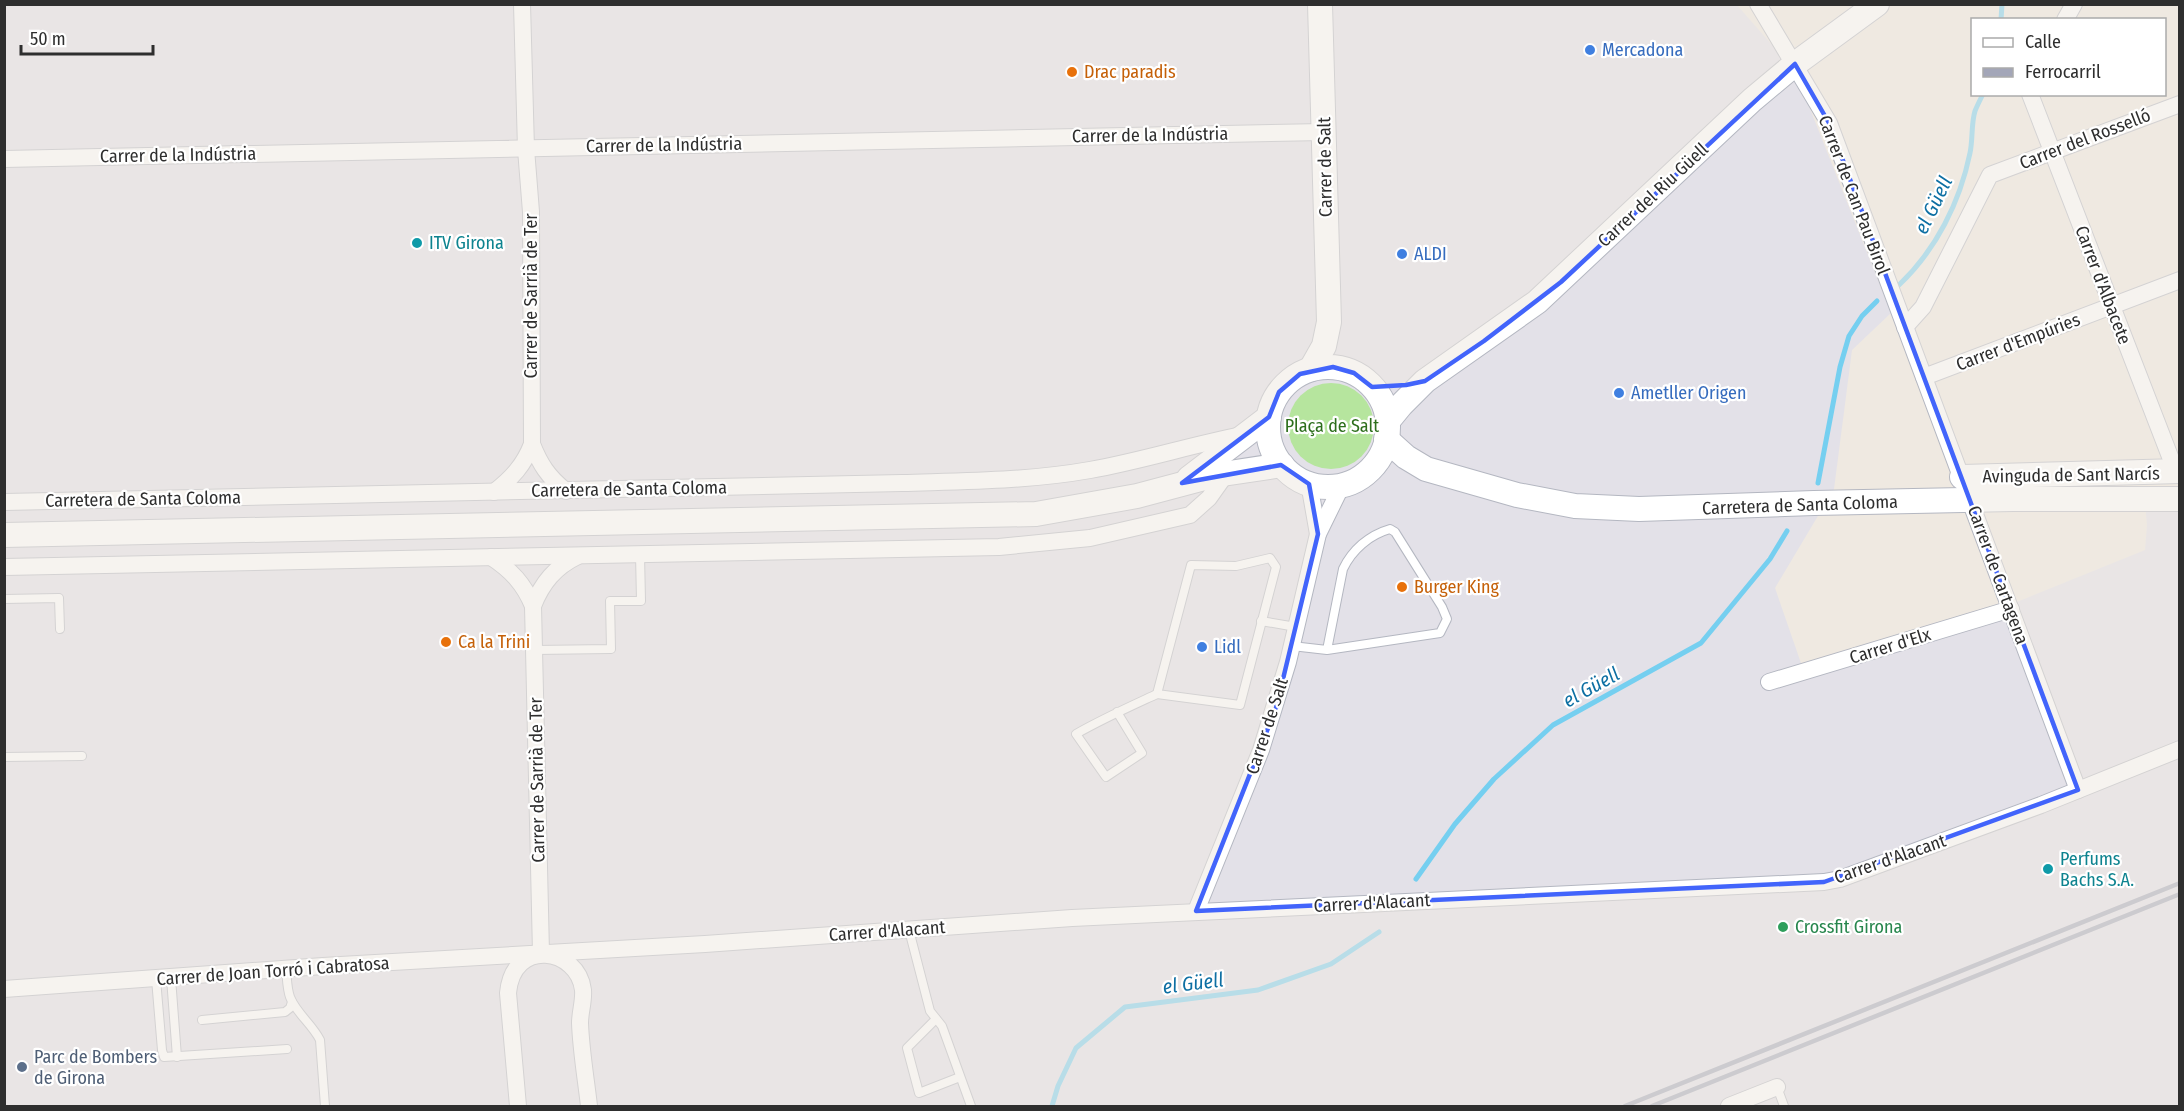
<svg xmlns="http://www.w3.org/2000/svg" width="2184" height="1111" font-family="'Fira Sans Condensed',sans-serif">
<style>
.industrial{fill:#e3e1e8}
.green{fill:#b6e59e}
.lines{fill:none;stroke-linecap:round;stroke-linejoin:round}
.stream{stroke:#75cff0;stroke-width:5}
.lane-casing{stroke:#b4b7c1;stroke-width:10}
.street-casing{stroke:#b4b7c1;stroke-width:18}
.secondary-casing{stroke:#b4b7c1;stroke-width:26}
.lane{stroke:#fff;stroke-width:8}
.street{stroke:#fff;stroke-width:16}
.secondary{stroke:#fff;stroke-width:24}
.rail{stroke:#a3a6b8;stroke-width:4.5}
.marked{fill:none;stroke:#4264fb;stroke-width:4.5;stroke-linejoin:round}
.shop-dot{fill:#3f7fe0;stroke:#fff;stroke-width:2}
.food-dot{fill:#e8710a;stroke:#fff;stroke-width:2}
.culture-dot{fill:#0f9aa8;stroke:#fff;stroke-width:2}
.leisure-dot{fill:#2e9e5b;stroke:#fff;stroke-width:2}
.service-dot{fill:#5c6f8a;stroke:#fff;stroke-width:2}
.labels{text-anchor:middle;stroke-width:4.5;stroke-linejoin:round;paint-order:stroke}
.shop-label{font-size:18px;fill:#366cbe;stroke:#fff;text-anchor:start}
.food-label{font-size:18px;fill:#c56008;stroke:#fff;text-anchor:start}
.street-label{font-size:18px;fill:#2e2e2e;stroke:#fff}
.culture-label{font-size:18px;fill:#0d838f;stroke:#fff;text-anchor:start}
.park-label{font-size:18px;fill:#2c6e1b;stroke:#fff}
.leisure-label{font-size:18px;fill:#27864d;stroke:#fff;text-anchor:start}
.service-label{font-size:18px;fill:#4e5e75;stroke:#fff;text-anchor:start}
.water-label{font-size:20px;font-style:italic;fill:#0d6fa3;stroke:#fff}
</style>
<rect width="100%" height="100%" fill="#efe9e1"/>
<path class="industrial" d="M 5,5 L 1737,5 L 1795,71 L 1891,313 L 1852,350 L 1834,489 L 1775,588 L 1803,669 L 1997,610 L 2145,550 L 2147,525 L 2145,503 L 2179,503 L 2179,1106 L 5,1106 Z"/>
<circle class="green" cx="1331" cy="426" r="43"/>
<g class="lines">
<g class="stream">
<path d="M 2001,20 L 2002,4"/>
<path d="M 1899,285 C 1936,250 1960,202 1970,153 C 1973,139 1971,124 1975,111 C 1977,106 1980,100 1983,94"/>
<path d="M 1818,483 L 1840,367 L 1849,336 L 1862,316 L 1877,301"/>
<path d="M 1416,879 L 1455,824 L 1494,779 L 1553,725 L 1701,643 L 1770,559 L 1787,531"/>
<path d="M 1052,1106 L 1058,1086 L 1076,1048 L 1125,1007 L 1258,990 L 1331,964 L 1379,932"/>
</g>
<g class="lane-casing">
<g id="lane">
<path d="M 1270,558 L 1276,567 L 1240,705 L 1157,694 L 1191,565 L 1236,566 Z"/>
<path d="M 4,599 L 59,598 L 60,629"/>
<path d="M 1261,621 L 1296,627"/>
<path d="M 1292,646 L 1327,650 L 1440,633 L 1447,619 L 1442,607 L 1395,532 L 1390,529 C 1369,535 1352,550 1343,569 L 1327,650"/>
<path d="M 534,650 L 611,649 L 610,601 L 641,601 L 640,554"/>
<path d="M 1117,712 L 1142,753 L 1106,777 L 1076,734 C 1102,719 1129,707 1157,694"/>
<path d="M 4,757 L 82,756"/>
<path d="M 909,930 L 930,1011 L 942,1026 L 971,1106"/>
<path d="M 286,969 C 287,978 287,989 290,997 C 296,1013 312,1024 320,1040 L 325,1106"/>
<path d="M 171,978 L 177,1057"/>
<path d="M 156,979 L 162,1050 L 164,1057 L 287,1049"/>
<path d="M 936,1019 L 907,1048 L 919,1093 L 960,1077"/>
<path d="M 202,1020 L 285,1012 L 290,1008 L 292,1002"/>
<path d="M 1777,1087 L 1784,1106"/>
</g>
</g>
<g class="street-casing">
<g id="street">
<path d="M 522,4 L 526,149 L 531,212 L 532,444 C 540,464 548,477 566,491"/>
<path d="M 1758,4 L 1829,123 L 2078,790"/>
<path d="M 2065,20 L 2074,4"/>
<path d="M 2030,94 L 2176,472"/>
<path d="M 4,159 L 1324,132"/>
<path d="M 1905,327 L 1923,307 L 1990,175 L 2180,104"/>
<path d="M 1924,377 L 2180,280"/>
<path d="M 1309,483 L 1318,534"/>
<path d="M 494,492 C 512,478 524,465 532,444"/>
<path d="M 4,502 L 902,483 C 964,481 1028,481 1090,470 C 1141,461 1191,445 1242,435"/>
<path d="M 491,557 C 511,570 524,584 533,606"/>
<path d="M 4,567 L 999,547 L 1090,538 L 1190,515 L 1209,498 L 1226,474"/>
<path d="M 1769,682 L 2011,609"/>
<path d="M 1196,911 L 1261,750 L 1288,662 L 1318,534 L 1342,485"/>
<path d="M 541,953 L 533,606 C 542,583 555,567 578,556"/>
<path d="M 4,989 L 323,966 L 705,944 L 1072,918 L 1824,882 L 1840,879 L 2041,805 L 2180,749"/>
<path d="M 518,1106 L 508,993 C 513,937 578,948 583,990 C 584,1001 580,1012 580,1023 C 581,1051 586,1079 589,1106"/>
<path d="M 1729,1106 L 1777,1087"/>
</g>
</g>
<g class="secondary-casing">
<g id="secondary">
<circle cx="1328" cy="427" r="60"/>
<path d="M 1311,369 L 1324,346 L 1329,322 L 1320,4"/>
<path d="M 1387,422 L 1401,405 L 1425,381 L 1537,302 L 1752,100 L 1795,64 L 1877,4"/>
<path d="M 1386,439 L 1406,457 L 1426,469 L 1517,495 L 1575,506 L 1639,509 L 1814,503 L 2013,499 L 2180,499"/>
<path d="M 1962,477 L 2180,471"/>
<path d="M 1189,478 L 1269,417"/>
<path d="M 4,535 L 1036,514 L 1137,496 L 1216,475 L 1282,465"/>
</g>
</g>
<use href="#lane" class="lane"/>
<use href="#street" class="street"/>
<use href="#secondary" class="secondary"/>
<g class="rail">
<path d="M 1625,1106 L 2180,883"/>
<path d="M 1652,1106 L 2180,894"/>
</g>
</g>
<path d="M0 0H2184V1111H0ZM 1795,64 L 1829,123 L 2078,790 L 1824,882 L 1196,911 L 1276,708 L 1318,534 L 1309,484 L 1281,465 L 1182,483 L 1269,417 L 1279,392 L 1300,374 L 1333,367 L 1354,373 L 1372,387 L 1406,385 L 1425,381 L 1484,341 L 1561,282 Z" fill="#efe9e1" fill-opacity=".55" fill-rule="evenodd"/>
<path class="marked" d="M 1795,64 L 1829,123 L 2078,790 L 1824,882 L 1196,911 L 1276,708 L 1318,534 L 1309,484 L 1281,465 L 1182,483 L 1269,417 L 1279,392 L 1300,374 L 1333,367 L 1354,373 L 1372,387 L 1406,385 L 1425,381 L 1484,341 L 1561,282 Z"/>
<g class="shop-dot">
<circle cx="1590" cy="50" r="6"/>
<circle cx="1402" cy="254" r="6"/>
<circle cx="1619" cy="393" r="6"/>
<circle cx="1202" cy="647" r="6"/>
</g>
<g class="food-dot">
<circle cx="1072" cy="72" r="6"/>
<circle cx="1402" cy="587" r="6"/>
<circle cx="446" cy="642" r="6"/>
</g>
<g class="culture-dot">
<circle cx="417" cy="243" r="6"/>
<circle cx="2048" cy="869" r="6"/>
</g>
<circle class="leisure-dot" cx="1783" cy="927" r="6"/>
<circle class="service-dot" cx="22" cy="1067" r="6"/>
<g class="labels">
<g class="shop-label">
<text x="1602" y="56">Mercadona</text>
<text x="1414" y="260">ALDI</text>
<text x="1631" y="399">Ametller Origen</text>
<text x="1214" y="653">Lidl</text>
</g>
<g class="food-label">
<text x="1084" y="78">Drac paradis</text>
<text x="1414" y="593">Burger King</text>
<text x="458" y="648">Ca la Trini</text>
</g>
<g class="street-label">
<text transform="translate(1150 135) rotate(-1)" y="6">Carrer de la Indústria</text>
<text transform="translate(2085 139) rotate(-21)" y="6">Carrer del Rosselló</text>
<text transform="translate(664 145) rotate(-1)" y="6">Carrer de la Indústria</text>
<text transform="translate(178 155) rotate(-1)" y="6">Carrer de la Indústria</text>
<text transform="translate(1325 167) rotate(-91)" y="6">Carrer de Salt</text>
<text transform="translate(1653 195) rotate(-43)" y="6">Carrer del Riu Güell</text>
<text transform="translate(1854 195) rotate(69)" y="6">Carrer de Can Pau Birol</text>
<text transform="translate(2103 285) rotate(69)" y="6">Carrer d'Albacete</text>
<text transform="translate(531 296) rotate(-90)" y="6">Carrer de Sarrià de Ter</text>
<text transform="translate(2018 342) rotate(-21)" y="6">Carrer d'Empúries</text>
<text transform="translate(2071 475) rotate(-1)" y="6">Avinguda de Sant Narcís</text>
<text transform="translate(629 489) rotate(-1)" y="6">Carretera de Santa Coloma</text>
<text transform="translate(143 499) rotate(-1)" y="6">Carretera de Santa Coloma</text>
<text transform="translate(1800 505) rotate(-2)" y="6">Carretera de Santa Coloma</text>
<text transform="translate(1998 575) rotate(70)" y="6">Carrer de Cartagena</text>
<text transform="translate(1890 646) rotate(-17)" y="6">Carrer d'Elx</text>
<text transform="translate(1267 726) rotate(-72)" y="6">Carrer de Salt</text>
<text transform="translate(537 780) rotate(-91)" y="6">Carrer de Sarrià de Ter</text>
<text transform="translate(1890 859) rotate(-19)" y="6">Carrer d'Alacant</text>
<text transform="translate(1372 903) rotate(-3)" y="6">Carrer d'Alacant</text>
<text transform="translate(887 931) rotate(-4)" y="6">Carrer d'Alacant</text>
<text transform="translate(273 971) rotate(-4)" y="6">Carrer de Joan Torró i Cabratosa</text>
</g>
<g class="culture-label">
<text x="429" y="249">ITV Girona</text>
<text x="2060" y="865">Perfums<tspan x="2060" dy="21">Bachs S.A.</tspan></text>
</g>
<g class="park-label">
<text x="1332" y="432">Plaça de Salt</text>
</g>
<g class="leisure-label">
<text x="1795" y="933">Crossfit Girona</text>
</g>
<g class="service-label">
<text x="34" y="1063">Parc de Bombers<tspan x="34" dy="21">de Girona</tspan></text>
</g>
<g class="water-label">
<text transform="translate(1933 205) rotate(-64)" y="7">el Güell</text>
<text transform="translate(1591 687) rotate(-29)" y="7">el Güell</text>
<text transform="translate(1193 983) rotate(-7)" y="7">el Güell</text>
</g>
</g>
<rect width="2184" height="1111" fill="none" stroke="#2e2e2e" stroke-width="12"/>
<rect x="1971" y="18" width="195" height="78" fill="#ffffff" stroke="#ababab" stroke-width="1.5"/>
<rect x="1983" y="38" width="30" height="9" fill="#ffffff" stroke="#ababab" stroke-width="1.5"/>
<text x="2025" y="48" font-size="18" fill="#2e2e2e">Calle</text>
<rect x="1983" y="68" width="30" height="9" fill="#a3a6b8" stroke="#ababab" stroke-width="1.5"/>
<text x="2025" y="78" font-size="18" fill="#2e2e2e">Ferrocarril</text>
<path d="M21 45v9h132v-9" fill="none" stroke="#2e2e2e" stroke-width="3"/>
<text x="30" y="45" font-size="18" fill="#2e2e2e" stroke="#ffffff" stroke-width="4.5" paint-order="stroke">50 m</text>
</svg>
